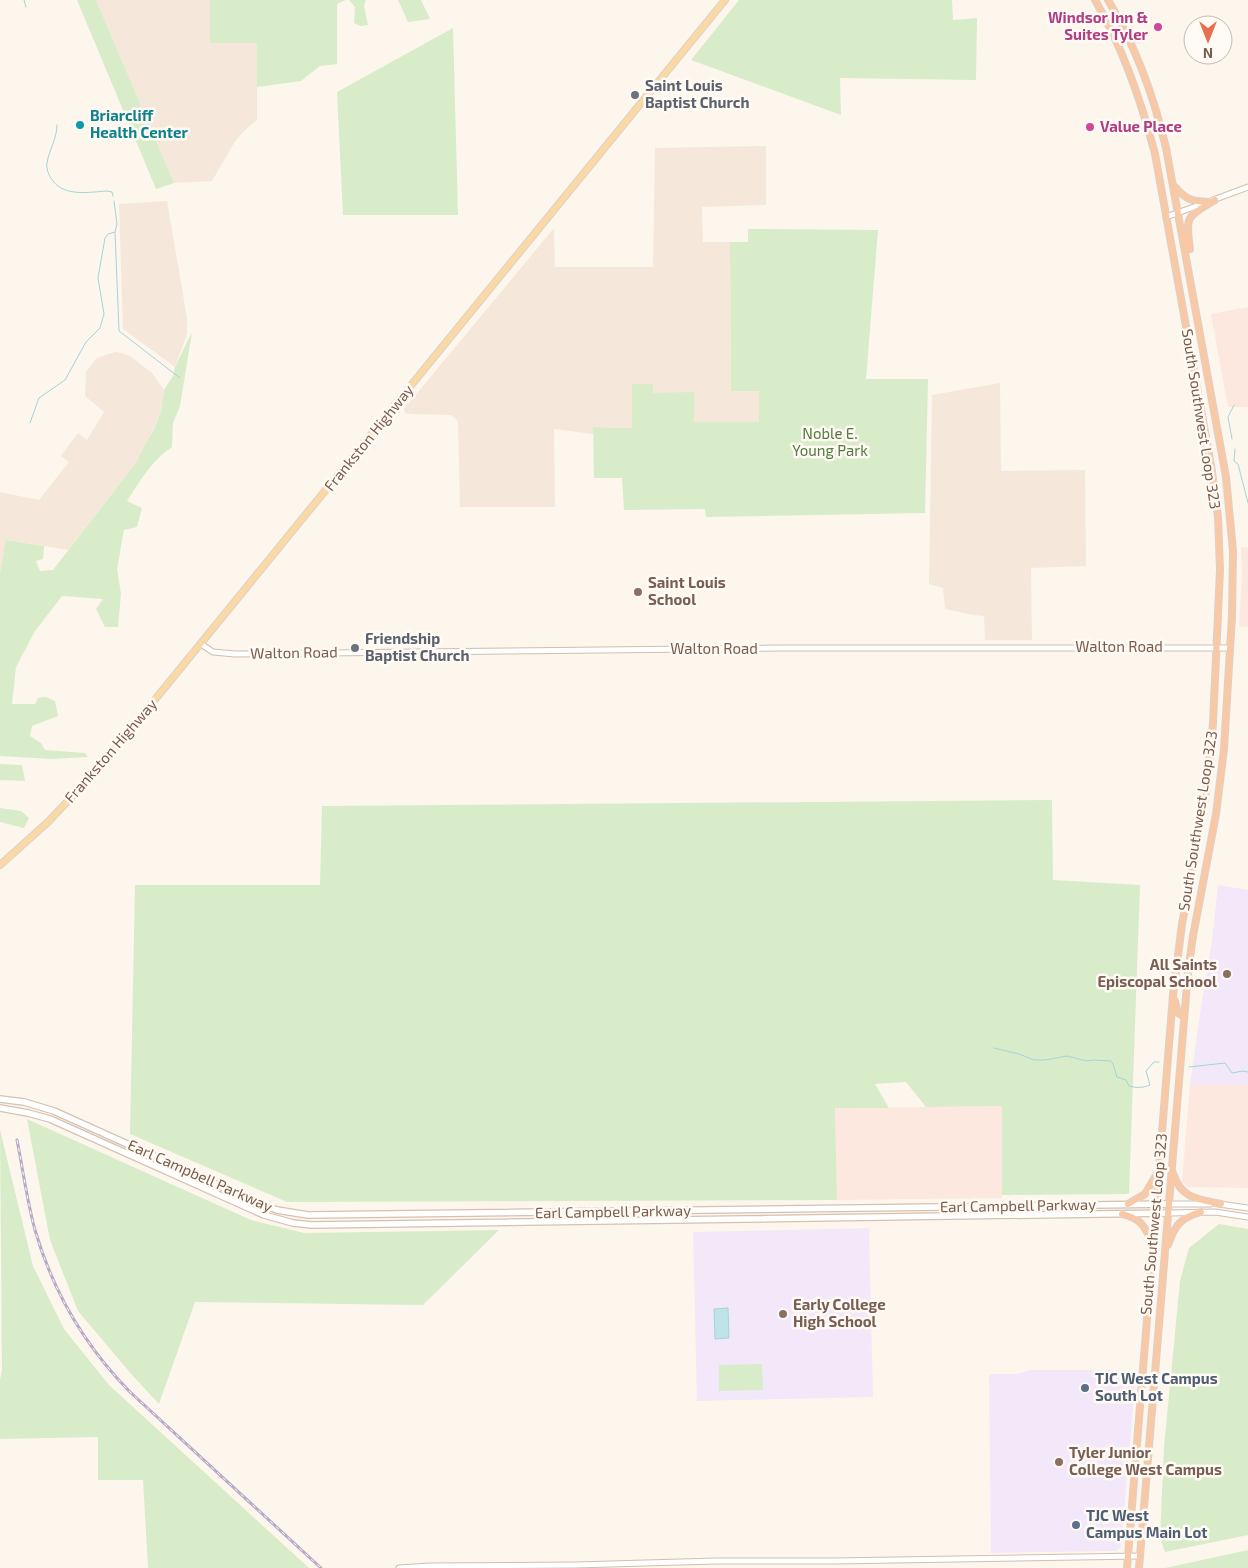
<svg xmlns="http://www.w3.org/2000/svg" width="1248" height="1568" font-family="'Exo 2',sans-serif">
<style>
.residential{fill:#f5e8da}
.commercial{fill:#fde8e0}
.education{fill:#f3e8fa}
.green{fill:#d8ecc9}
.water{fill:#bfe3e8;stroke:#a5d3da}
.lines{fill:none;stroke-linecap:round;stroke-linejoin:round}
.stream{stroke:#a5d3da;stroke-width:1}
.tertiary-casing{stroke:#d1beb0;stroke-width:7}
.secondary-casing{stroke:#d6c0b0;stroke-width:8}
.primary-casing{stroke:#dad1cd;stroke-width:8}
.trunk-casing{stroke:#dad1cd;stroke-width:8}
.tertiary{stroke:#fff;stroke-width:5}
.secondary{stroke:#fff;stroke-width:5.5}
.primary{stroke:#fbd9a5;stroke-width:6}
.trunk{stroke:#f9c8a4;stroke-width:6}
.rail-casing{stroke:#b9a8c9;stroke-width:3}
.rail{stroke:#fffaf3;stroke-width:1;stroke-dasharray:4;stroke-linecap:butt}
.hotel-dot{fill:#d1479c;stroke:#fffaf3;stroke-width:2}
.worship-dot{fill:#6b7280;stroke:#fffaf3;stroke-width:2}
.culture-dot{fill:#0f9aa8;stroke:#fffaf3;stroke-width:2}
.education-dot{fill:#8d6e63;stroke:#fffaf3;stroke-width:2}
.service-dot{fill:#5c6f8a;stroke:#fffaf3;stroke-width:2}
.labels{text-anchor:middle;stroke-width:5;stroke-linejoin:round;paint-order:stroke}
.hotel-label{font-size:15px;font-weight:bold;fill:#b23c85;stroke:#fffaf3;text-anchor:end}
.worship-label{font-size:15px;font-weight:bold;fill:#5b616d;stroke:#fffaf3;text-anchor:start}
.culture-label{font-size:15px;font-weight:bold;fill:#0d838f;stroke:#fffaf3;text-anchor:start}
.street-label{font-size:15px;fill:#7a5c4d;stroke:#fffaf3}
.park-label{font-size:15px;fill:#537a41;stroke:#fffaf3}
.education-label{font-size:15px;font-weight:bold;fill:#785e54;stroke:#fffaf3;text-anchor:start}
.service-label{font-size:15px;font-weight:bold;fill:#4e5e75;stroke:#fffaf3;text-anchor:start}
</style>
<rect width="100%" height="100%" fill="#fdf6ec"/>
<g class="residential">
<path d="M 96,0 L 210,0 L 211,43 L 257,43 L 257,120 L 243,132 L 234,143 L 212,181 L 174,183 Z"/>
<path d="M 766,146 L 766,205 L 702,207 L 703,242 L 730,242 L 731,391 L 759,391 L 759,422 L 694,422 L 653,393 L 632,384 L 632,428 L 593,427 L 593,434 L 554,429 L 555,507 L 460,507 L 458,421 L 451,415 L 412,414 L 405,413 L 404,409 L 554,228 L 555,267 L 653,267 L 655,148 Z"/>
<path d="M 167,201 L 187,318 L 187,334 L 175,367 L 123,329 L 119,204 Z"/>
<path d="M 115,352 L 122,353 L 130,356 L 152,373 L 164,390 L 161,411 L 145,448 L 135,464 L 68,550 L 7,540 L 0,573 L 0,492 L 39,500 L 69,462 L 61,456 L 78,433 L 87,440 L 104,412 L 85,396 L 86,372 L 97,358 Z"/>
<path d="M 1000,383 L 1001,471 L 1085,470 L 1086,566 L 1031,568 L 1032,640 L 985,640 L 984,616 L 973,615 L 945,609 L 943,588 L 929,584 L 932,395 Z"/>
</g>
<g class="commercial">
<path d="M 1248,307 L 1248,407 L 1228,407 L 1211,314 Z"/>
<path d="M 1241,547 L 1248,548 L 1248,627 L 1239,626 L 1242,575 Z"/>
<path d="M 1190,1085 L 1248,1085 L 1248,1188 L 1188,1187 L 1182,1182 Z"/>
<path d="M 1002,1106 L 1002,1198 L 837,1200 L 835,1108 Z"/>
</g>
<g class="education">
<path d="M 1218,885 L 1248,890 L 1248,1085 L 1190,1085 L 1201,1007 L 1212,941 Z"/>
<path d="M 869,1228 L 873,1397 L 697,1401 L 693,1232 Z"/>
<path d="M 1030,1370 L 1116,1370 L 1132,1371 L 1136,1373 L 1121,1547 L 1116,1551 L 991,1553 L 989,1376 L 991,1374 L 1016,1374 Z"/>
</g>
<g class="green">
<path d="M 77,0 L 96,0 L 174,183 L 156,189 Z"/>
<path d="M 210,0 L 346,0 L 337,4 L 337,64 L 320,66 L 301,81 L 257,87 L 257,43 L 210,43 Z"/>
<path d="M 349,0 L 366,0 L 364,6 L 368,25 L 361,26 L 354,23 L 355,7 Z"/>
<path d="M 398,0 L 421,0 L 430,19 L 408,22 Z"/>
<path d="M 739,0 L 952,0 L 953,20 L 977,18 L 976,80 L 840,78 L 841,115 L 691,60 Z"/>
<path d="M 453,28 L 458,215 L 343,215 L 337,92 Z"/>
<path d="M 748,229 L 878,230 L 866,379 L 928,379 L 925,513 L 706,517 L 705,509 L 624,510 L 622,478 L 594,478 L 593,427 L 632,428 L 632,384 L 653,384 L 653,393 L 694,392 L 694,422 L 759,422 L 759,391 L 731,391 L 730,242 L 748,242 Z"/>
<path d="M 192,332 L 180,406 L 173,423 L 172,447 C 152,460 140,481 127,501 L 142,508 L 137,527 L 124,530 L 117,569 L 121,593 L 118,627 L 105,627 L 96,609 L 103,599 L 62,596 L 35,631 L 16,667 L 12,704 L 35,704 L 38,698 L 46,697 L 55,701 L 58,716 L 32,726 L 30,736 L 41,743 L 45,750 L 85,753 L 88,757 L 51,759 L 0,756 L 0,573 L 6,540 L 44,546 L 43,559 L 36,561 L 40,571 L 53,570 L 135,464 L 154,429 L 161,411 L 164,390 L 173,376 L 175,367 Z"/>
<path d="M 0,764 L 22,765 L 25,781 L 0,780 Z"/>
<path d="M 1052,800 L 1053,880 L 1140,885 L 1129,1194 L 1002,1195 L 1002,1106 L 926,1107 L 906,1082 L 875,1084 L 889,1108 L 835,1108 L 837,1200 L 287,1202 L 130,1134 L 135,885 L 320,885 L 322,806 Z"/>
<path d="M 0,808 L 21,811 L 29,818 L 24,828 L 0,822 Z"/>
<path d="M 27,1119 L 251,1220 L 304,1233 L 499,1230 L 423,1305 L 195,1302 L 159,1404 L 132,1375 L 78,1311 L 50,1240 Z"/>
<path d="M 0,1130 L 33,1266 L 64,1329 L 109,1385 L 309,1568 L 148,1568 L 143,1480 L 98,1480 L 98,1437 L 0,1439 L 0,1380 L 2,1370 Z"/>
<path d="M 1219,1224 L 1248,1229 L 1248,1535 L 1165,1552 L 1160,1538 L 1164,1447 L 1180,1281 L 1189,1248 Z"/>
<path d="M 762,1364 L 763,1390 L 719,1391 L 719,1365 Z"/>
<path d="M 1248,1550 L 1248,1568 L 1165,1568 Z"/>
</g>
<path class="water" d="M 728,1308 L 729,1338 L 715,1339 L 714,1309 Z"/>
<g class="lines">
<g class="stream">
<path d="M 24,0 L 26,7"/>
<path d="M 57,125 C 57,139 49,150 47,163 C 46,169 49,176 53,181 C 65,197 90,192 107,191 L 112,192 L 113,196"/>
<path d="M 114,201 L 117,224 L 115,232 L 119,331 L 180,378"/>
<path d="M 30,423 L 39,398 L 65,380 L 86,342 L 100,328 L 104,314 L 98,278 L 105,238 L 108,234 L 115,232"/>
<path d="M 1232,439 L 1228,417 L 1234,405"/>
<path d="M 1235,449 L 1234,461 L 1238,464 L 1248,503"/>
<path d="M 994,1048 L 1019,1054 L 1034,1060 L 1045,1060 L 1067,1056 L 1087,1061 L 1093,1060 L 1111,1061 L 1113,1064 L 1117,1077 L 1126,1080 L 1129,1086 C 1136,1088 1143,1088 1150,1085 L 1146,1071 L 1154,1062 L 1159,1062"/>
<path d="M 1189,1067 L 1225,1063 L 1232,1073 L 1243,1071 L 1248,1072"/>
</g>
<g class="tertiary-casing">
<g id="tertiary">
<path d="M 1213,200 L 1248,187"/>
<path d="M 1166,217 L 1205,203"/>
<path d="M 201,644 L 213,652 L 235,654 L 778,648 L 1230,648"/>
<path d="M 1169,1204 L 1210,1204"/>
<path d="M 1219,1204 L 1248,1208"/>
<path d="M 1169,1213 L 1215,1212 L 1248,1217"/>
<path d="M 399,1568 L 430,1566 L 575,1565 L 716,1561 L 834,1561 L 1140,1556"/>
</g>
</g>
<g class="secondary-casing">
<g id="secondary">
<path d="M 0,1099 L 24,1102 L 54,1111 L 258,1203 L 277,1210 L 308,1215 L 1169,1204"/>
<path d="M 0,1108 L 28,1113 L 50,1119 L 264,1215 L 293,1223 L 312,1225 L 1169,1213"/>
</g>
</g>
<g class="primary-casing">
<path id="primary" d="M 0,865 L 48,822 L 100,767 L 725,0"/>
</g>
<g class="trunk-casing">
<g id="trunk">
<path d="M 1095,0 C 1123,48 1141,100 1155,154 L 1211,465 L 1218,517 L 1220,570 L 1213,723 L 1207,786 L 1182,924 L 1173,995 L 1127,1568"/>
<path d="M 1108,0 C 1135,45 1154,97 1166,148 L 1226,477 L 1233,551 L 1232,616 L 1224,749 L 1216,814 L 1193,936 L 1188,972 L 1139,1568"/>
<path d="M 1175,187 C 1186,200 1192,201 1208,202"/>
<path d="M 1190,249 C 1185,215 1187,217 1215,200"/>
<path d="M 1175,1001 L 1178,1013 L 1184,1017"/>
<path d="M 1173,1173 C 1181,1199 1198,1199 1221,1204"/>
<path d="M 1128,1204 L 1145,1194 L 1158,1172"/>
<path d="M 1122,1214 C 1141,1219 1144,1225 1152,1242"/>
<path d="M 1168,1245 C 1175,1225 1180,1218 1201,1212"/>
</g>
</g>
<use href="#tertiary" class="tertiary"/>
<use href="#secondary" class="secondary"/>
<use href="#primary" class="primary"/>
<use href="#trunk" class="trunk"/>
<g class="rail-casing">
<path id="rail" d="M 17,1140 C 23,1170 27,1201 35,1230 C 53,1292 85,1346 130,1392 L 321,1568"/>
</g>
<use href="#rail" class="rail"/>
</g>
<g class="hotel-dot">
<circle cx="1158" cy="27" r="5"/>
<circle cx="1090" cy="127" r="5"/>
</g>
<g class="worship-dot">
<circle cx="635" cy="95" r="5"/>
<circle cx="355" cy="648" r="5"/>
</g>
<circle class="culture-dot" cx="80" cy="125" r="5"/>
<g class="education-dot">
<circle cx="638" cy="592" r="5"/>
<circle cx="1227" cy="974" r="5"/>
<circle cx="783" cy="1314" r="5"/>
<circle cx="1059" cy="1462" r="5"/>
</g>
<g class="service-dot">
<circle cx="1085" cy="1388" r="5"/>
<circle cx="1076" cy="1525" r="5"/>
</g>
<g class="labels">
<g class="hotel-label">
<text x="1148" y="23">Windsor Inn &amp;<tspan x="1148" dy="17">Suites Tyler</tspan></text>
<text x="1100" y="132" text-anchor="start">Value Place</text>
</g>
<g class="worship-label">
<text x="645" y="91">Saint Louis<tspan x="645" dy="17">Baptist Church</tspan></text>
<text x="365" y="644">Friendship<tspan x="365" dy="17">Baptist Church</tspan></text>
</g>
<g class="culture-label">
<text x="90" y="121">Briarcliff<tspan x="90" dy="17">Health Center</tspan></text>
</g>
<g class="street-label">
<text transform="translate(1201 419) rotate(81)" y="5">South Southwest Loop 323</text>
<text transform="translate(369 438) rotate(-51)" y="5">Frankston Highway</text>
<text x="1119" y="652">Walton Road</text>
<text x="714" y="654">Walton Road</text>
<text transform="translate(294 653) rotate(-1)" y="5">Walton Road</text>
<text transform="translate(111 751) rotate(-49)" y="5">Frankston Highway</text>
<text transform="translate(1198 821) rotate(-81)" y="5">South Southwest Loop 323</text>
<text transform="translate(200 1176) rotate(24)" y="5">Earl Campbell Parkway</text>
<text transform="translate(1018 1206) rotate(-1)" y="5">Earl Campbell Parkway</text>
<text transform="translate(613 1212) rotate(-1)" y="5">Earl Campbell Parkway</text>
<text transform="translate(1154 1224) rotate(-85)" y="5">South Southwest Loop 323</text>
</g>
<g class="park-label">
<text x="830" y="439">Noble E.<tspan x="830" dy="17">Young Park</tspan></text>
</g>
<g class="education-label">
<text x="648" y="588">Saint Louis<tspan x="648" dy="17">School</tspan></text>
<text x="1217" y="970" text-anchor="end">All Saints<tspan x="1217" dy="17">Episcopal School</tspan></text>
<text x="793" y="1310">Early College<tspan x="793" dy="17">High School</tspan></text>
<text x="1069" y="1458">Tyler Junior<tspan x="1069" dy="17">College West Campus</tspan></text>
</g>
<g class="service-label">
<text x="1095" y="1384">TJC West Campus<tspan x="1095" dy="17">South Lot</tspan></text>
<text x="1086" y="1521">TJC West<tspan x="1086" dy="17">Campus Main Lot</tspan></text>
</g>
</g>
<g transform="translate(1208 40) rotate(180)"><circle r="24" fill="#fffaf3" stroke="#cabbb1"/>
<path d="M0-4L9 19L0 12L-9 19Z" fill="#e76f51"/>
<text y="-8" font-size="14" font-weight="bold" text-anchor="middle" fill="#7a5c4d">N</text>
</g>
</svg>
